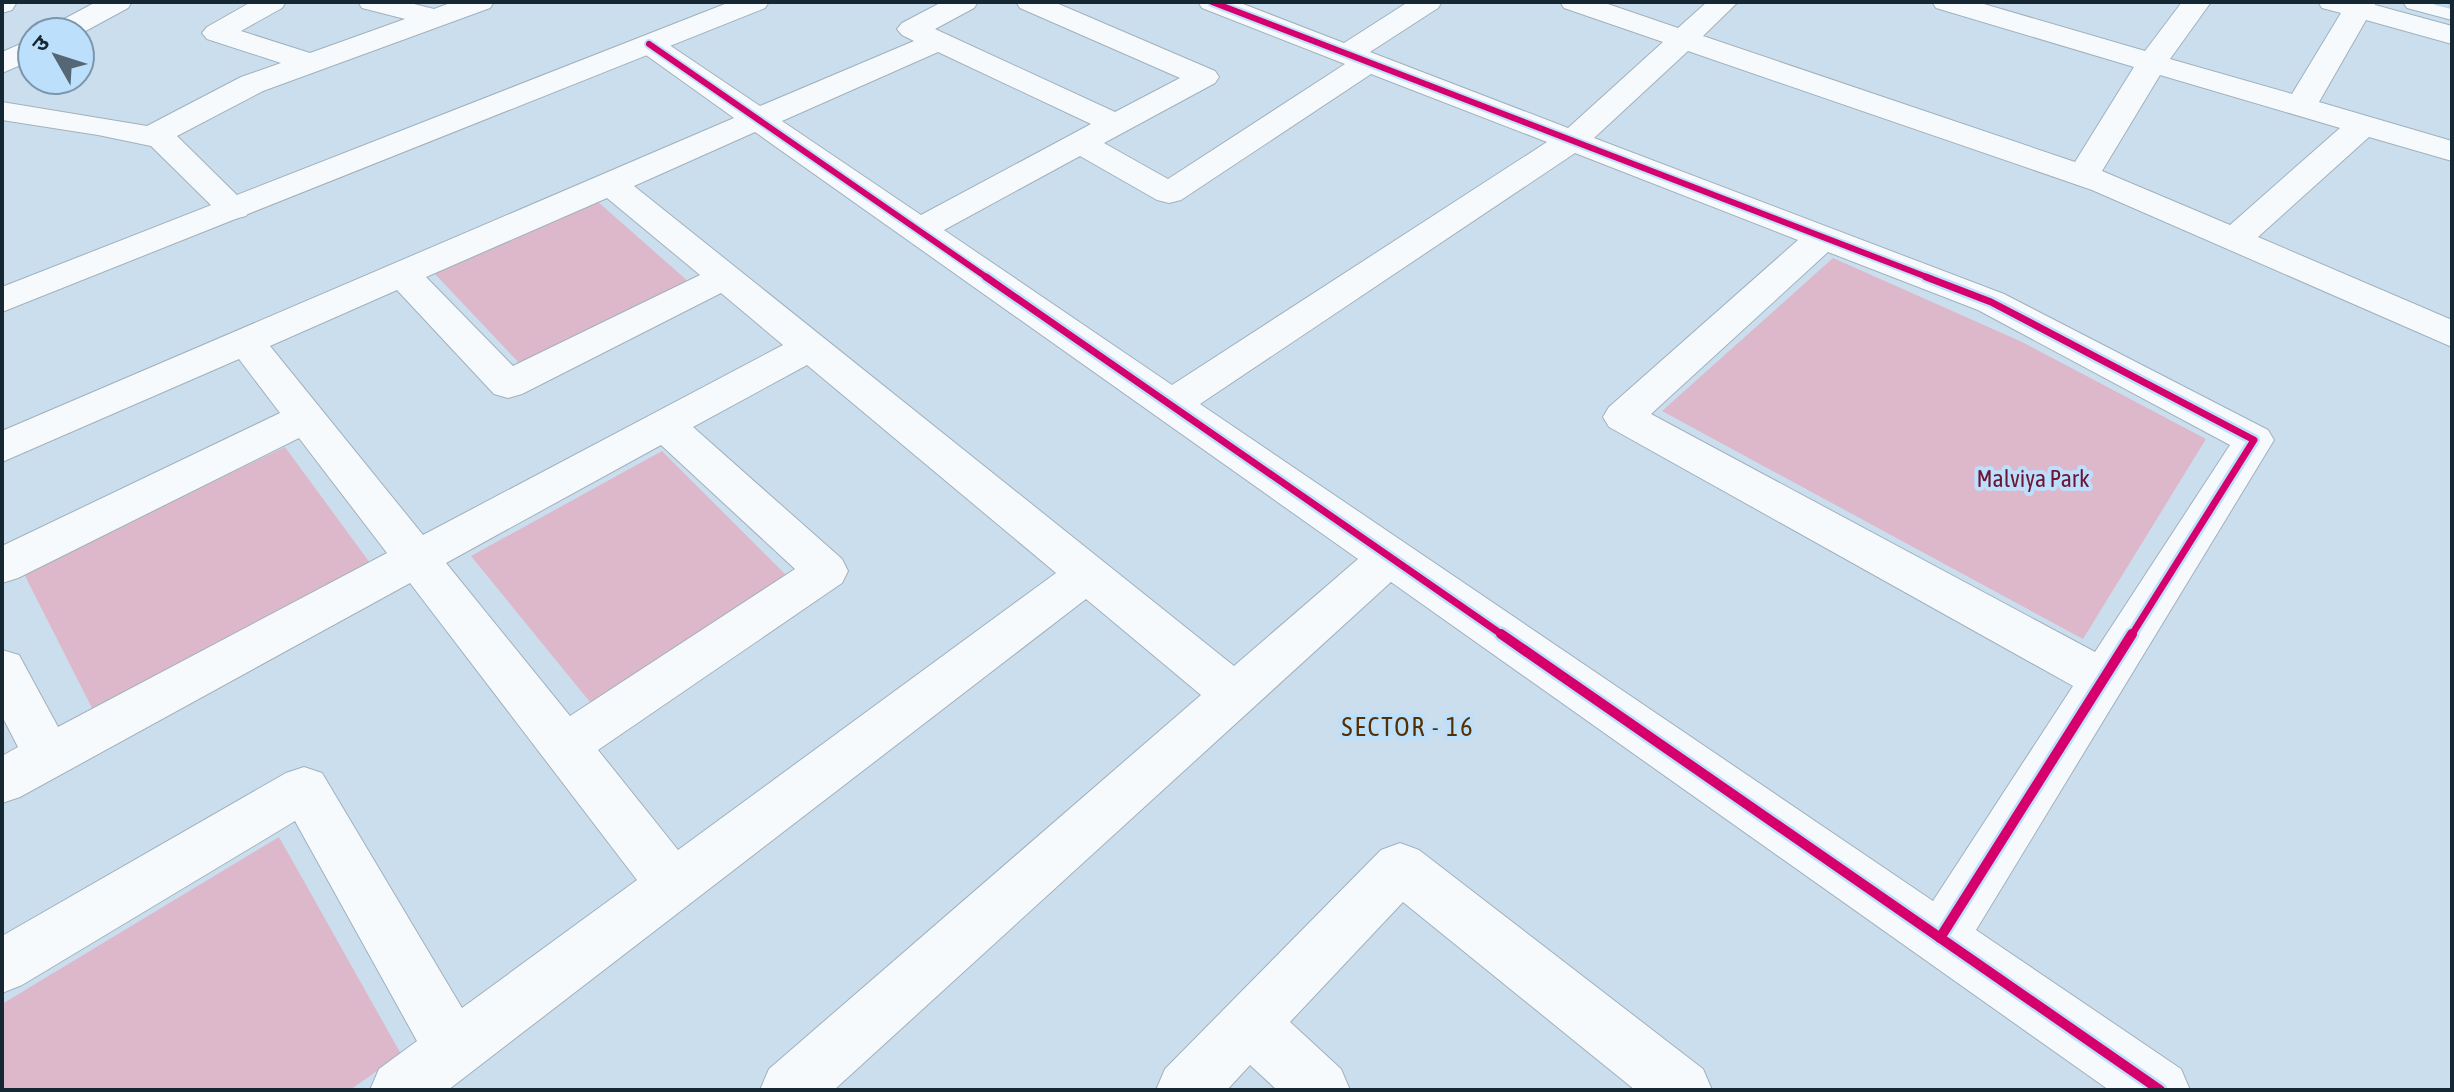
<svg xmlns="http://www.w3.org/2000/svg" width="2454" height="1092" font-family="'Asap Condensed','Noto Sans Devanagari',sans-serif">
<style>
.green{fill:#ddb8ca}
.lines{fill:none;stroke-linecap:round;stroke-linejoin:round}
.minor-casing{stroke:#a0b1be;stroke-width:2}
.tertiary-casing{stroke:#a0b1be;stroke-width:2}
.minor{fill:#f7fafc;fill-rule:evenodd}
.tertiary{fill:#f7fafc;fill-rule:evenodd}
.rail-casing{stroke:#c9cfd4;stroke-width:6}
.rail{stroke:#bcdffc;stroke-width:4;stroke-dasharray:13;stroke-linecap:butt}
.cycleway-far2-casing{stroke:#bcdffc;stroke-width:10}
.cycleway-far1-casing{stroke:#bcdffc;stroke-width:12}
.cycleway-casing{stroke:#bcdffc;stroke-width:15}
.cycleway-far2{stroke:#d6006c;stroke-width:6}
.cycleway-far1{stroke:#d6006c;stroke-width:7}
.cycleway{stroke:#d6006c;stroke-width:10}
.labels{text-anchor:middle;stroke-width:8;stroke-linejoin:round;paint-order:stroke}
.park-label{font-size:24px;fill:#6c1535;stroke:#bcdffc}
.neighbourhood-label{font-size:26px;letter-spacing:2px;fill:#562f00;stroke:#bcdffc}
</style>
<rect width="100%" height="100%" fill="#cbdeed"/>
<g class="green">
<path d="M 597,201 L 690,283 L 522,366 L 434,273 Z"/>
<path d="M 1833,258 L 2022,342 L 2206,439 L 2083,639 L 1662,411 Z"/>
<path d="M 285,447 L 370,563 L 93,710 L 23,572 Z"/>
<path d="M 662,451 L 788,577 L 590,702 L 471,556 Z"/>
<path d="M 279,837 L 401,1054 L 350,1090 L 2,1090 L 2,1004 Z"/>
</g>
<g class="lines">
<g class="minor-casing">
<g id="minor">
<path d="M 2,2 L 17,2 L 12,10 L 2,13 Z"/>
<path d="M 96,2 L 132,2 L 128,8 L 80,34 L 46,32 L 51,26 Z"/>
<path d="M 251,2 L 286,2 L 282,8 L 241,31 L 310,53 L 405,19 L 362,8 L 358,2 L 406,2 L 434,9 L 453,2 L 494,2 L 490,8 L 263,91 L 177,136 L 251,209 L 246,216 L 234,219 L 222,216 L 151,146 L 98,135 L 2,120 L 2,102 L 147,126 L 241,77 L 281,63 L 207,39 L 202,33 L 207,27 Z"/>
<path d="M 942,2 L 978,2 L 974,8 L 935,29 L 1115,112 L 1180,78 L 1020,8 L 1016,2 L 1054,2 L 1215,71 L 1219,77 L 1215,83 L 1104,143 L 1168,179 L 1345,64 L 1202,8 L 1198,2 L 1238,2 L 1344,43 L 1408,2 L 1442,2 L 1438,8 L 1370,52 L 1568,128 L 1663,42 L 1564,8 L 1560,2 L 1602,2 L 1678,28 L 1707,2 L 1738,2 L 1703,36 L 2075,162 L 2134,67 L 1936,8 L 1932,2 L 1977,2 L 2145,51 L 2182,2 L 2211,2 L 2170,59 L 2292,94 L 2341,13 L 2322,8 L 2318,2 L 2376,2 L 2375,5 L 2452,26 L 2452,44 L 2366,20 L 2319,102 L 2452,141 L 2452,161 L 2369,137 L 2258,237 L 2452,320 L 2452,347 L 2092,190 L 1688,51 L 1594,138 L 2004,294 L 2268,430 L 2274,440 L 1976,930 L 2181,1069 L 2190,1090 L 2109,1090 L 1391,582 L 834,1090 L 760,1090 L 769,1069 L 1201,695 L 1086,599 L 448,1090 L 370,1090 L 379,1069 L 417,1041 L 295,821 L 22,985 L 2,993 L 2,936 L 286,773 L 304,767 L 322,773 L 462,1008 L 637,880 L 410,583 L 20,797 L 2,803 L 2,756 L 18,747 L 2,716 L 2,650 L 19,655 L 58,727 L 387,553 L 299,438 L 18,578 L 2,583 L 2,546 L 280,413 L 239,359 L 2,462 L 2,431 L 734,118 L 639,50 L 634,44 L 639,38 L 649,35 L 659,38 L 760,106 L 914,41 L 902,35 L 897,29 L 902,23 ZM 938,52 L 1091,124 L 921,215 L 782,121 ZM 1371,74 L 1547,142 L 1172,385 L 944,230 L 1080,156 L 1157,200 L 1169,203 L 1181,200 ZM 2160,75 L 2340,128 L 2230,225 L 2102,171 ZM 755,132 L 1358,559 L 1234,666 L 634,186 ZM 1575,153 L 1798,240 L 1609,407 L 1603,417 L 1609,427 L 2073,686 L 1933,901 L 1200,404 ZM 607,198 L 700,275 L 513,366 L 426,277 ZM 1828,252 L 1978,310 L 2230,445 L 2095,652 L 1651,414 ZM 397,290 L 494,394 L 508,398 L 522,394 L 721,293 L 783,345 L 423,535 L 270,346 ZM 807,365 L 1056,573 L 678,850 L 598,750 L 842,583 L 848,571 L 842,559 L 693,427 ZM 661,445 L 795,569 L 570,716 L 446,563 Z"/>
<path d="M 32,39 L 32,60 L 2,73 L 2,52 Z"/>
<path d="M 1400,843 L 1419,850 L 1703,1069 L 1712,1090 L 1635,1090 L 1403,902 L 1290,1022 L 1341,1069 L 1350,1090 L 1277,1090 L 1250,1065 L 1227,1090 L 1156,1090 L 1165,1069 L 1381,850 Z"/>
</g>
</g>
<g class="tertiary-casing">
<g id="tertiary">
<path d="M 730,2 L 769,2 L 765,8 L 2,312 L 2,287 Z"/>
<path d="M 2403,2 L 2452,2 L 2452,20 L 2407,8 Z"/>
</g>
</g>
<use href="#minor" class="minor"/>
<use href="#tertiary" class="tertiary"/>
<g class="rail-casing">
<path id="rail" d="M 2436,2 L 2452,6"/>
</g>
<use href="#rail" class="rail"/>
<g class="cycleway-far2-casing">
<g id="cycleway-far2">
<path d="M 1212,2 L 1932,279"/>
<path d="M 649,44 L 989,279"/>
</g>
</g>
<g class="cycleway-far1-casing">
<g id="cycleway-far1">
<path d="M 986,277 L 1504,636"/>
<path d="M 1926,277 L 1991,302 L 2254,440 L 2131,636"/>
</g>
</g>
<g class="cycleway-casing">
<g id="cycleway">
<path d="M 1501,634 L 2160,1090"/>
<path d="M 1940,938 L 2132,634"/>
</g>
</g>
<use href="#cycleway-far2" class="cycleway-far2"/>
<use href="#cycleway-far1" class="cycleway-far1"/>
<use href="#cycleway" class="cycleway"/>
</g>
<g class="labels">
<g class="park-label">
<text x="2033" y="487">Malviya Park</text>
</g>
<g class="neighbourhood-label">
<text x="1408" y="736">SECTOR - 16</text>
</g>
</g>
<rect width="2454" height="1092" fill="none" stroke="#162734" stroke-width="8"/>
<g transform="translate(56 56) rotate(309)"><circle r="38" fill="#bcdffc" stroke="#7a95ac" stroke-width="2"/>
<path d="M0-6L14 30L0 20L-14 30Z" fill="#556775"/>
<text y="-12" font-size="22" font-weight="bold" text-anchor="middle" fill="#162734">उ</text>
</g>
</svg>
